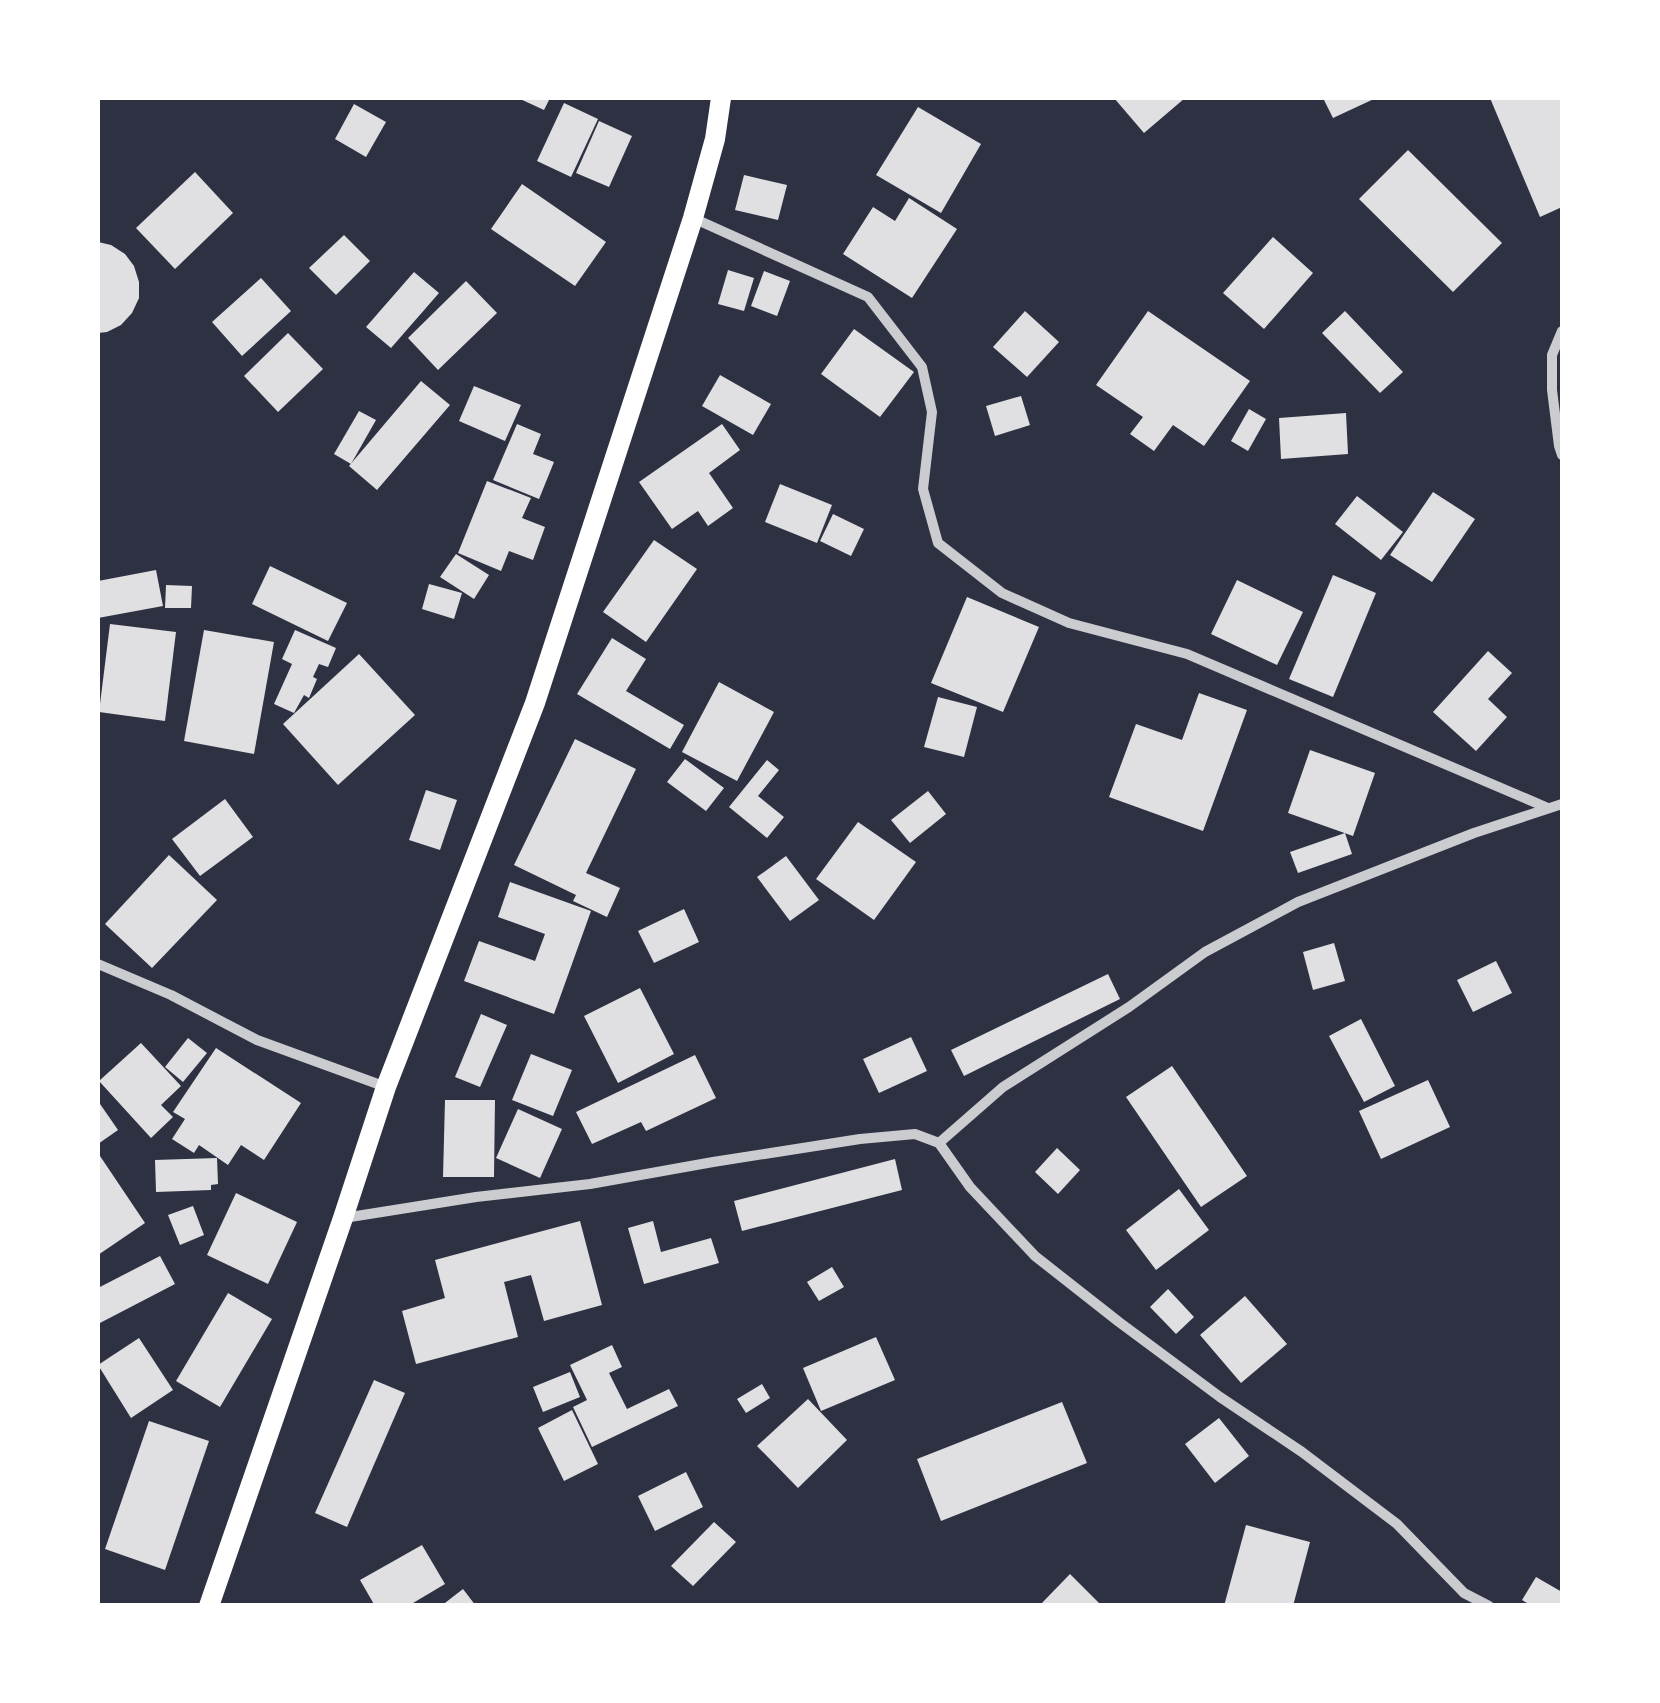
<svg xmlns="http://www.w3.org/2000/svg" width="1660" height="1703" font-family="'Fira Sans',sans-serif">
<style>
.building{fill:#e0e0e3}
.lines{fill:none;stroke-linecap:round;stroke-linejoin:round}
.minor{stroke:#caccd0;stroke-width:10}
.secondary{stroke:#fff;stroke-width:20}
</style>
<rect width="100%" height="100%" fill="#2d3142"/>
<g class="building">
<path d="M 518,98 L 550,98 L 544,110 Z"/>
<path d="M 1114,98 L 1185,98 L 1144,133 Z"/>
<path d="M 1323,98 L 1376,98 L 1333,118 Z"/>
<path d="M 1490,98 L 1562,98 L 1562,207 L 1540,217 Z"/>
<path d="M 564,103 L 598,119 L 571,177 L 537,161 Z"/>
<path d="M 354,104 L 386,122 L 366,157 L 335,139 Z"/>
<path d="M 918,107 L 981,144 L 941,213 L 876,175 Z"/>
<path d="M 599,121 L 632,136 L 609,187 L 576,173 Z"/>
<path d="M 1408,150 L 1502,243 L 1453,292 L 1359,199 Z"/>
<path d="M 195,172 L 233,213 L 175,269 L 136,228 Z"/>
<path d="M 744,175 L 787,185 L 778,220 L 735,210 Z"/>
<path d="M 522,184 L 606,242 L 575,286 L 491,229 Z"/>
<path d="M 909,198 L 957,229 L 912,298 L 843,254 L 873,207 L 895,221 Z"/>
<path d="M 344,235 L 370,261 L 336,295 L 309,268 Z"/>
<path d="M 1273,237 L 1313,273 L 1264,329 L 1223,293 Z"/>
<path d="M 98,242 L 111,245 L 125,254 L 134,266 L 139,282 L 139,298 L 132,313 L 121,325 L 107,332 L 98,333 Z"/>
<path d="M 728,270 L 754,278 L 744,311 L 718,304 Z"/>
<path d="M 764,271 L 790,281 L 777,316 L 751,306 Z"/>
<path d="M 414,272 L 439,293 L 391,348 L 366,327 Z"/>
<path d="M 261,278 L 291,311 L 242,356 L 212,322 Z"/>
<path d="M 466,281 L 497,313 L 438,370 L 408,338 Z"/>
<path d="M 1025,311 L 1059,342 L 1027,377 L 993,347 Z"/>
<path d="M 1148,311 L 1250,381 L 1204,446 L 1173,425 L 1154,451 L 1130,434 L 1143,417 L 1096,385 Z"/>
<path d="M 1345,311 L 1403,372 L 1380,393 L 1322,333 Z"/>
<path d="M 854,329 L 914,372 L 880,417 L 821,374 Z"/>
<path d="M 288,333 L 323,369 L 278,412 L 244,376 Z"/>
<path d="M 720,375 L 771,404 L 753,435 L 702,406 Z"/>
<path d="M 421,381 L 450,405 L 377,490 L 349,466 Z"/>
<path d="M 474,386 L 521,405 L 505,441 L 459,421 Z"/>
<path d="M 1021,396 L 1030,425 L 995,436 L 986,406 Z"/>
<path d="M 1249,409 L 1266,419 L 1248,451 L 1231,441 Z"/>
<path d="M 359,411 L 376,420 L 351,464 L 334,454 Z"/>
<path d="M 1346,413 L 1348,454 L 1281,459 L 1279,418 Z"/>
<path d="M 517,424 L 541,434 L 533,454 L 554,462 L 539,499 L 493,480 Z"/>
<path d="M 722,424 L 740,450 L 709,473 L 733,508 L 708,526 L 698,511 L 672,529 L 639,482 Z"/>
<path d="M 487,481 L 531,498 L 522,518 L 545,527 L 533,560 L 509,551 L 501,571 L 458,553 Z"/>
<path d="M 780,484 L 832,505 L 817,543 L 765,522 Z"/>
<path d="M 1433,492 L 1475,519 L 1432,582 L 1390,555 Z"/>
<path d="M 1357,496 L 1403,532 L 1381,560 L 1335,524 Z"/>
<path d="M 833,514 L 864,529 L 851,556 L 820,541 Z"/>
<path d="M 654,540 L 697,569 L 646,642 L 603,612 Z"/>
<path d="M 456,554 L 489,575 L 474,599 L 440,577 Z"/>
<path d="M 270,566 L 347,603 L 328,641 L 252,604 Z"/>
<path d="M 156,570 L 163,606 L 98,618 L 98,581 Z"/>
<path d="M 1333,575 L 1376,593 L 1333,697 L 1289,679 Z"/>
<path d="M 1237,580 L 1303,612 L 1277,665 L 1211,634 Z"/>
<path d="M 429,584 L 462,593 L 454,619 L 422,609 Z"/>
<path d="M 166,585 L 192,586 L 191,608 L 165,608 Z"/>
<path d="M 967,597 L 1039,627 L 1003,712 L 931,683 Z"/>
<path d="M 110,624 L 176,632 L 165,721 L 99,712 Z"/>
<path d="M 204,630 L 274,642 L 254,754 L 184,741 Z"/>
<path d="M 295,630 L 336,648 L 328,667 L 319,664 L 313,677 L 317,679 L 309,698 L 304,695 L 294,713 L 274,704 L 292,664 L 282,659 Z"/>
<path d="M 612,638 L 646,659 L 626,691 L 684,725 L 670,749 L 577,694 Z"/>
<path d="M 1488,651 L 1512,673 L 1488,699 L 1507,717 L 1476,751 L 1433,712 Z"/>
<path d="M 359,654 L 415,715 L 338,785 L 283,724 Z"/>
<path d="M 719,682 L 774,712 L 737,781 L 682,752 Z"/>
<path d="M 1199,693 L 1247,710 L 1203,831 L 1109,797 L 1136,724 L 1182,740 Z"/>
<path d="M 938,697 L 977,707 L 964,757 L 924,747 Z"/>
<path d="M 575,739 L 636,769 L 586,873 L 620,888 L 607,917 L 573,901 L 576,895 L 514,865 Z"/>
<path d="M 1310,750 L 1375,773 L 1353,836 L 1288,813 Z"/>
<path d="M 685,759 L 724,788 L 706,811 L 667,782 Z"/>
<path d="M 767,760 L 779,770 L 758,796 L 784,817 L 767,838 L 729,807 Z"/>
<path d="M 426,790 L 457,800 L 440,850 L 409,840 Z"/>
<path d="M 928,791 L 946,814 L 910,843 L 891,820 Z"/>
<path d="M 225,799 L 253,837 L 200,876 L 172,839 Z"/>
<path d="M 858,822 L 916,862 L 874,920 L 816,879 Z"/>
<path d="M 1345,833 L 1352,854 L 1298,873 L 1290,852 Z"/>
<path d="M 169,855 L 217,900 L 152,968 L 105,924 Z"/>
<path d="M 786,856 L 819,900 L 790,921 L 757,877 Z"/>
<path d="M 510,882 L 591,911 L 554,1014 L 464,981 L 479,941 L 535,961 L 545,934 L 498,917 Z"/>
<path d="M 684,909 L 699,942 L 654,963 L 638,931 Z"/>
<path d="M 1334,943 L 1345,981 L 1313,990 L 1303,952 Z"/>
<path d="M 1496,961 L 1512,993 L 1473,1012 L 1457,980 Z"/>
<path d="M 1108,974 L 1120,999 L 964,1076 L 951,1050 Z"/>
<path d="M 640,988 L 674,1054 L 618,1083 L 584,1016 Z"/>
<path d="M 481,1014 L 507,1025 L 480,1087 L 455,1077 Z"/>
<path d="M 1361,1019 L 1395,1086 L 1364,1102 L 1329,1036 Z"/>
<path d="M 911,1037 L 927,1071 L 879,1093 L 863,1059 Z"/>
<path d="M 188,1038 L 207,1053 L 183,1082 L 165,1067 Z"/>
<path d="M 141,1043 L 181,1086 L 161,1105 L 173,1117 L 151,1138 L 99,1081 Z"/>
<path d="M 216,1048 L 301,1103 L 264,1160 L 241,1145 L 228,1165 L 199,1145 L 194,1153 L 172,1139 L 185,1119 L 173,1112 Z"/>
<path d="M 531,1054 L 572,1070 L 553,1116 L 512,1100 Z"/>
<path d="M 695,1055 L 716,1098 L 646,1131 L 641,1122 L 592,1144 L 576,1112 Z"/>
<path d="M 1172,1066 L 1247,1176 L 1201,1207 L 1126,1097 Z"/>
<path d="M 1428,1080 L 1450,1127 L 1381,1159 L 1359,1111 Z"/>
<path d="M 445,1100 L 495,1100 L 494,1177 L 443,1177 Z"/>
<path d="M 98,1101 L 118,1130 L 98,1144 Z"/>
<path d="M 518,1109 L 562,1129 L 540,1178 L 496,1158 Z"/>
<path d="M 1057,1148 L 1080,1170 L 1058,1194 L 1035,1172 Z"/>
<path d="M 98,1153 L 145,1223 L 98,1255 Z"/>
<path d="M 217,1158 L 218,1184 L 211,1185 L 211,1190 L 156,1192 L 155,1160 Z"/>
<path d="M 895,1159 L 902,1190 L 742,1231 L 734,1201 Z"/>
<path d="M 1179,1189 L 1209,1230 L 1156,1270 L 1126,1230 Z"/>
<path d="M 236,1193 L 297,1222 L 268,1284 L 207,1255 Z"/>
<path d="M 193,1206 L 204,1235 L 180,1245 L 168,1215 Z"/>
<path d="M 580,1221 L 602,1305 L 544,1321 L 531,1275 L 504,1282 L 518,1337 L 416,1364 L 402,1311 L 445,1298 L 435,1260 Z"/>
<path d="M 653,1221 L 661,1252 L 711,1238 L 719,1263 L 644,1284 L 628,1228 Z"/>
<path d="M 160,1256 L 175,1284 L 98,1324 L 98,1288 Z"/>
<path d="M 832,1267 L 844,1287 L 819,1301 L 807,1282 Z"/>
<path d="M 1168,1289 L 1194,1317 L 1176,1334 L 1150,1307 Z"/>
<path d="M 228,1293 L 272,1319 L 220,1407 L 176,1381 Z"/>
<path d="M 1245,1296 L 1287,1344 L 1241,1383 L 1200,1335 Z"/>
<path d="M 876,1337 L 895,1380 L 821,1411 L 803,1368 Z"/>
<path d="M 139,1338 L 173,1390 L 131,1418 L 98,1365 Z"/>
<path d="M 612,1345 L 622,1367 L 609,1373 L 627,1409 L 669,1389 L 678,1406 L 592,1447 L 573,1407 L 587,1400 L 570,1365 Z"/>
<path d="M 570,1372 L 580,1397 L 543,1412 L 533,1387 Z"/>
<path d="M 374,1380 L 405,1393 L 347,1527 L 315,1513 Z"/>
<path d="M 762,1384 L 770,1398 L 746,1413 L 737,1399 Z"/>
<path d="M 808,1399 L 847,1440 L 798,1488 L 757,1446 Z"/>
<path d="M 1062,1402 L 1087,1463 L 941,1521 L 917,1459 Z"/>
<path d="M 572,1410 L 598,1464 L 564,1481 L 538,1428 Z"/>
<path d="M 1219,1418 L 1249,1456 L 1215,1483 L 1185,1444 Z"/>
<path d="M 149,1421 L 209,1441 L 165,1570 L 105,1549 Z"/>
<path d="M 686,1472 L 703,1507 L 655,1531 L 638,1496 Z"/>
<path d="M 714,1522 L 736,1542 L 693,1586 L 671,1566 Z"/>
<path d="M 1246,1525 L 1310,1542 L 1293,1606 L 1224,1606 Z"/>
<path d="M 422,1545 L 445,1584 L 408,1606 L 375,1606 L 360,1580 Z"/>
<path d="M 1070,1574 L 1102,1606 L 1039,1606 Z"/>
<path d="M 1536,1577 L 1562,1592 L 1562,1606 L 1532,1606 L 1522,1600 Z"/>
<path d="M 463,1589 L 476,1606 L 441,1606 Z"/>
</g>
<g class="lines">
<g class="minor">
<path d="M 693,218 L 868,297 L 922,367 L 932,412 L 923,489 L 938,543 L 1002,593 L 1069,623 L 1187,654 L 1548,808"/>
<path d="M 1562,331 L 1552,355 L 1552,390 L 1559,446 L 1562,455"/>
<path d="M 98,964 L 171,995 L 257,1040 L 386,1087"/>
<path d="M 939,1143 L 1003,1087 L 1129,1007 L 1205,952 L 1298,902 L 1474,833 L 1562,804"/>
<path d="M 344,1218 L 476,1197 L 590,1184 L 713,1162 L 860,1139 L 915,1134 L 939,1143 L 970,1187 L 1035,1256 L 1119,1322 L 1220,1397 L 1302,1452 L 1397,1524 L 1464,1593 L 1489,1606"/>
</g>
<path class="secondary" d="M 209,1606 L 343,1218 L 386,1087 L 535,703 L 693,218 L 715,139 L 721,98"/>
</g>
<rect width="1660" height="1703" fill="none" stroke="#ffffff" stroke-width="200"/>
</svg>
